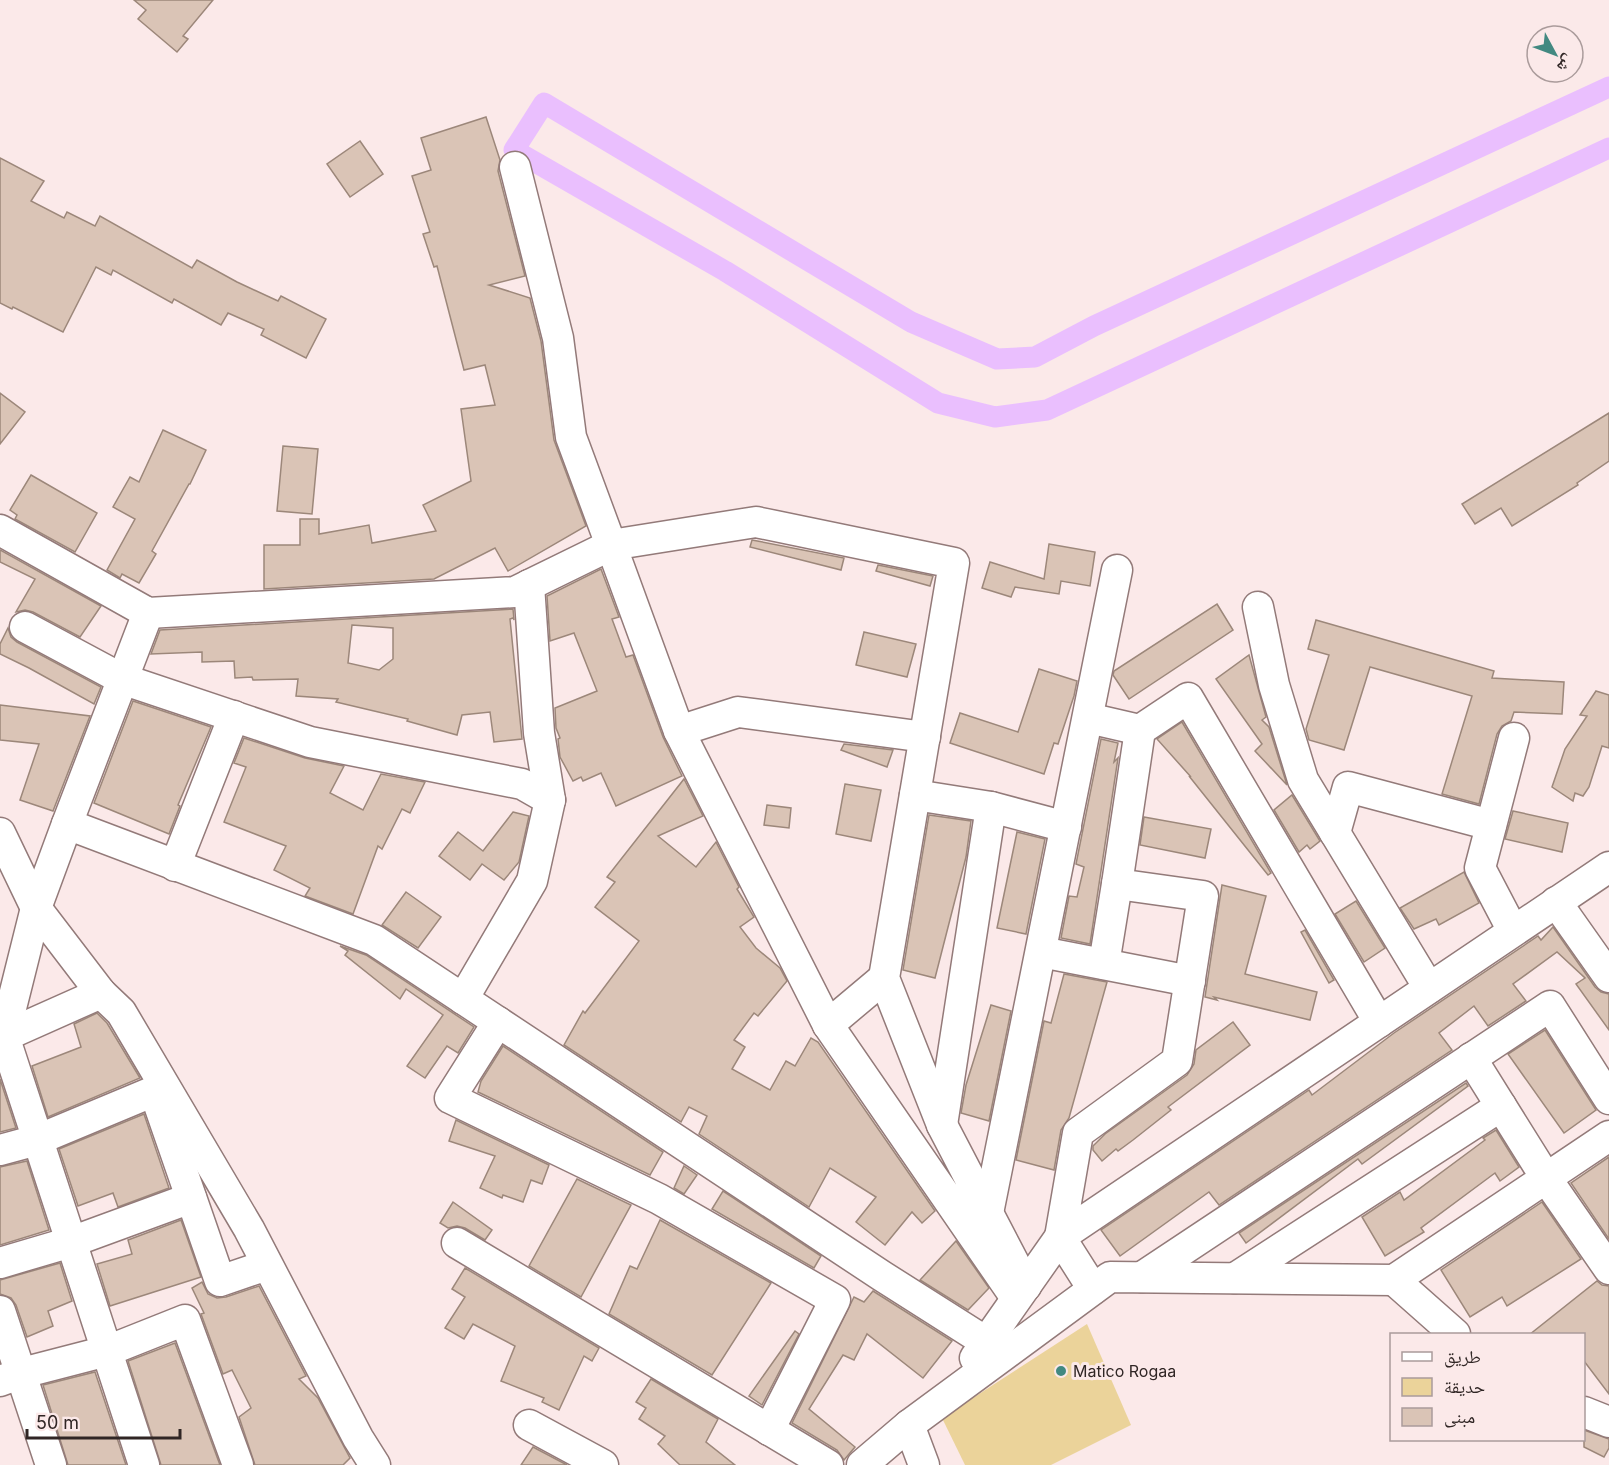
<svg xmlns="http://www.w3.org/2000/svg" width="1609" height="1465" font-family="Inter,'Noto Naskh Arabic',sans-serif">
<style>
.green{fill:#ebd39a}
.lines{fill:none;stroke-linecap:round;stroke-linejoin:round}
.canal{stroke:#eabffe;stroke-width:21}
.building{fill:#dac4b6;stroke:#9c877a;stroke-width:1.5;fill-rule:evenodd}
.minor-casing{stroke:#937a79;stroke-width:33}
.minor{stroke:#fff;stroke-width:30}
.poi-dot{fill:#428981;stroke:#fbe9e9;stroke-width:2}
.labels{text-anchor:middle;stroke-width:6;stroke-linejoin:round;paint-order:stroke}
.poi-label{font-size:16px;fill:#302625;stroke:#fbe9e9;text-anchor:start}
</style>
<rect width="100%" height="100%" fill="#fbe9e9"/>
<path class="green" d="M 1087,1324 L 1131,1425 L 1051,1465 L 965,1465 L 942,1418 Z"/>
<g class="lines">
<path class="canal" d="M 1609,87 L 1094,326 L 1035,357 L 997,359 L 911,322 L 544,103 L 514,150 L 725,271 L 938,403 L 995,417 L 1047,410 L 1609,148"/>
</g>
<g class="building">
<path d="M 134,0 L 213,0 L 183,36 L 188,39 L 177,52 L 138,19 L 146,10 Z"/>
<path d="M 486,117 L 500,160 L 498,171 L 525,276 L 489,285 L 530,298 L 541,341 L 554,440 L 586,526 L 508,571 L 495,548 L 434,579 L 264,589 L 264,545 L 300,545 L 300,519 L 319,519 L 319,534 L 369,525 L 372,543 L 436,531 L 423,505 L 471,481 L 461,409 L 495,405 L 485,365 L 464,370 L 437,266 L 434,267 L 423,234 L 430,232 L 412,176 L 431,170 L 421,138 Z"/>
<path d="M 360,141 L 383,174 L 350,197 L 327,164 Z"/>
<path d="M 0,158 L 44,181 L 31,201 L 64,218 L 67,212 L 95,226 L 100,216 L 192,268 L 197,260 L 237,282 L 278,301 L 281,296 L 326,319 L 306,358 L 261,335 L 264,329 L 228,313 L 221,325 L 174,299 L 172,303 L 113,270 L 111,275 L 96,267 L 63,332 L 13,307 L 12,309 L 0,303 Z"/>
<path d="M 0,393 L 25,412 L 0,444 Z"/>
<path d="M 1609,413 L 1609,461 L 1577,483 L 1578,485 L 1512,526 L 1501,508 L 1475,524 L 1462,504 Z"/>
<path d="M 163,430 L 206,450 L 190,484 L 189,484 L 152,551 L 156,554 L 139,583 L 122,574 L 120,578 L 107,570 L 135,519 L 113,507 L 130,477 L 139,482 Z"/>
<path d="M 283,446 L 318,449 L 312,514 L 277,511 Z"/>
<path d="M 31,475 L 97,513 L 75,552 L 15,519 L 17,515 L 10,510 Z"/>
<path d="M 752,540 L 844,558 L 841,570 L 750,547 Z"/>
<path d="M 1049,544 L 1095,552 L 1090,586 L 1061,581 L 1059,594 L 1015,587 L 1011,597 L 982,588 L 990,562 L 1044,579 Z"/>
<path d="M 0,550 L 101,606 L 80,637 L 33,612 L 25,610 L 16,612 L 35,579 L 0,562 Z"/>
<path d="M 878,565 L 933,576 L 930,586 L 876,571 Z"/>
<path d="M 601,569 L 619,617 L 612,619 L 626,657 L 633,655 L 663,737 L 682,776 L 616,806 L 601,773 L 583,781 L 581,777 L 573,781 L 560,757 L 558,739 L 560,738 L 556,728 L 555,708 L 597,691 L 574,633 L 550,641 L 547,596 Z"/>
<path d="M 1217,604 L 1233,630 L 1129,699 L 1113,675 L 1114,671 Z"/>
<path d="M 513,609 L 514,620 L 513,618 L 510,619 L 522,739 L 494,742 L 490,712 L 462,715 L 457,735 L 407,721 L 408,719 L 336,702 L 338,699 L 296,696 L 298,679 L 253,680 L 252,677 L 235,678 L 234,661 L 202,662 L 202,652 L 151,654 L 160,630 ZM 352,625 L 393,628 L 393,659 L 379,670 L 348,663 Z"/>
<path d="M 1316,620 L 1494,671 L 1492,678 L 1564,682 L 1562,714 L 1514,712 L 1511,721 L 1502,726 L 1497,734 L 1479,804 L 1442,794 L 1472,696 L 1370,667 L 1344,750 L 1309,740 L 1306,729 L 1329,655 L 1308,649 Z"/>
<path d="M 8,628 L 11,637 L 17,642 L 101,687 L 94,704 L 29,668 L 0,654 L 0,644 Z"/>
<path d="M 864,632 L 916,644 L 907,677 L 856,665 Z"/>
<path d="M 1249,655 L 1266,717 L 1262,720 L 1269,727 L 1287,785 L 1255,751 L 1262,744 L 1216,679 Z"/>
<path d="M 1039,669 L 1077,681 L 1074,696 L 1058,744 L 1054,743 L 1044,774 L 950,743 L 960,713 L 1018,732 Z"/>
<path d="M 1596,691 L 1609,695 L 1609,748 L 1602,746 L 1589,787 L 1583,796 L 1575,793 L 1573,801 L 1552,787 L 1565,749 L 1587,716 L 1580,715 Z"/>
<path d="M 133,701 L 211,727 L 178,805 L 180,806 L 169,834 L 94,803 Z"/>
<path d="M 0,705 L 90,716 L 53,811 L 20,800 L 39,744 L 0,740 Z"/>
<path d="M 1182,722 L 1271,873 L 1268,875 L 1189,776 L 1191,777 L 1157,739 Z"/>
<path d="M 244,738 L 305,758 L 344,766 L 330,793 L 363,810 L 381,774 L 425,782 L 410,813 L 402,809 L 382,849 L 378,846 L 353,914 L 305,896 L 310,888 L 274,870 L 286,846 L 224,822 L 246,767 L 234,763 Z"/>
<path d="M 1101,739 L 1118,743 L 1114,762 L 1118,758 L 1090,944 L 1061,938 L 1069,896 L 1077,897 L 1084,867 L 1076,864 Z"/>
<path d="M 844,744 L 893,750 L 887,767 L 841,750 Z"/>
<path d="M 684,779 L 703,816 L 658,836 L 696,867 L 716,842 L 739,887 L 737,889 L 754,917 L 740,927 L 756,948 L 780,968 L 787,981 L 758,1016 L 754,1013 L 734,1040 L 745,1047 L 732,1069 L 770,1090 L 786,1061 L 795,1066 L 811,1038 L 818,1042 L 935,1211 L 922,1223 L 912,1212 L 885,1245 L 856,1222 L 876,1197 L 830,1168 L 809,1207 L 699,1134 L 707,1116 L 689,1107 L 681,1122 L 564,1045 L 583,1011 L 585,1013 L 639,941 L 595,907 L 615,882 L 607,877 Z"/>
<path d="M 845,784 L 881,790 L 871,841 L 836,834 Z"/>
<path d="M 1292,795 L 1320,841 L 1310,849 L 1307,845 L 1299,852 L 1274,810 Z"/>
<path d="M 767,805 L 791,808 L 789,828 L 764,825 Z"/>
<path d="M 1513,811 L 1568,823 L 1562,852 L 1505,839 Z"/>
<path d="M 513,812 L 529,816 L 519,862 L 504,880 L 482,864 L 470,880 L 439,856 L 458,832 L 483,851 Z"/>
<path d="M 929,815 L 971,821 L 966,857 L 935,978 L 903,970 Z"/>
<path d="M 1144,817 L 1211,829 L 1205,858 L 1140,845 Z"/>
<path d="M 1017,832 L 1045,839 L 1026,934 L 997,928 Z"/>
<path d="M 1464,872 L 1479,903 L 1439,925 L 1436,919 L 1414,929 L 1400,908 Z"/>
<path d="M 1222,885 L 1266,896 L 1245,974 L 1317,992 L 1310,1020 L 1214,997 L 1217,1000 L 1205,997 Z"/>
<path d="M 406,892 L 441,917 L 418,948 L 382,925 Z"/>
<path d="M 1356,901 L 1385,948 L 1364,962 L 1335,914 Z"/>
<path d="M 1553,927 L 1595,987 L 1601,992 L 1609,994 L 1609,1030 L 1576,984 L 1585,978 L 1557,952 L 1513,984 L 1526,1001 L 1488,1026 L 1474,1006 L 1439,1033 L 1452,1050 L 1219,1205 L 1209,1192 L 1120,1256 L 1101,1230 L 1309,1090 L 1312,1095 L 1394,1033 L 1538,936 L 1541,940 Z"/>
<path d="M 1305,930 L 1334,980 L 1329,983 L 1301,932 Z"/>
<path d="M 340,946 L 366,955 L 474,1027 L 458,1053 L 447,1046 L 425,1078 L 407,1066 L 443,1015 L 406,989 L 400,999 L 345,955 L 348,951 Z"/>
<path d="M 1064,974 L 1107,982 L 1069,1118 L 1061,1130 L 1054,1170 L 1016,1160 L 1044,1021 L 1051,1023 Z"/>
<path d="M 991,1005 L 1011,1011 L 989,1121 L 961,1113 L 966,1085 Z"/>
<path d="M 97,1013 L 107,1023 L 140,1078 L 48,1117 L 32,1066 L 81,1047 L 74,1024 Z"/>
<path d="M 1233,1022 L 1250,1045 L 1168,1107 L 1171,1110 L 1133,1140 L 1118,1151 L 1116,1149 L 1102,1161 L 1093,1150 L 1093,1146 L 1105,1134 L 1187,1075 L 1194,1064 L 1196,1050 Z"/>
<path d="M 1545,1030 L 1596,1110 L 1564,1133 L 1508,1054 Z"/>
<path d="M 503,1046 L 663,1152 L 650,1175 L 478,1092 L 481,1081 Z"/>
<path d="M 0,1079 L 16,1128 L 0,1132 Z"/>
<path d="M 1466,1083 L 1468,1086 L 1362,1164 L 1358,1159 L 1246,1243 L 1239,1233 Z"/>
<path d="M 144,1114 L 169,1188 L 118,1207 L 113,1193 L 78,1206 L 59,1149 Z"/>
<path d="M 456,1120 L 549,1165 L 542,1184 L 531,1180 L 523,1202 L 503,1195 L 502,1198 L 480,1188 L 495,1156 L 449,1141 Z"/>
<path d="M 1496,1130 L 1519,1167 L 1500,1181 L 1495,1173 L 1421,1228 L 1424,1232 L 1385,1256 L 1362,1217 L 1400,1192 L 1404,1200 L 1485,1140 L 1483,1138 Z"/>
<path d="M 1609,1157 L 1609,1239 L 1571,1183 Z"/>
<path d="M 27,1161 L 49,1230 L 0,1245 L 0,1167 Z"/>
<path d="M 684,1166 L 697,1175 L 684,1194 L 674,1188 Z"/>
<path d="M 577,1179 L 631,1205 L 581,1297 L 529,1266 Z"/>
<path d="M 723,1191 L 821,1256 L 814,1268 L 712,1209 Z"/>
<path d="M 453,1202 L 492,1230 L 485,1240 L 465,1228 L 457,1226 L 448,1228 L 440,1223 Z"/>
<path d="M 1542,1202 L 1581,1259 L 1507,1306 L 1502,1297 L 1470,1317 L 1441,1270 Z"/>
<path d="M 181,1220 L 201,1277 L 110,1306 L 97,1264 L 132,1254 L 128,1240 Z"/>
<path d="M 660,1220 L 771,1283 L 712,1375 L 609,1314 L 630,1266 L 637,1269 Z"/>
<path d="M 956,1241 L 989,1288 L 968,1310 L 920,1280 Z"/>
<path d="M 60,1263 L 72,1301 L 48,1311 L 53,1326 L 27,1337 L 16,1305 L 11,1298 L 0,1294 L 0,1280 Z"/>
<path d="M 465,1268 L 599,1348 L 592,1361 L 584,1356 L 559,1410 L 542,1402 L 544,1398 L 501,1381 L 515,1346 L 473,1324 L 464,1339 L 445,1328 L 465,1297 L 452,1289 Z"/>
<path d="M 1597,1281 L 1602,1285 L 1609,1286 L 1609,1394 L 1584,1361 L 1584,1335 L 1529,1335 Z"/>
<path d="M 202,1282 L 208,1294 L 217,1298 L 226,1297 L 259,1286 L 306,1376 L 299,1379 L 318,1398 L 350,1458 L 343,1465 L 255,1465 L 239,1417 L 251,1408 L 232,1370 L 223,1374 L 201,1314 L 204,1313 L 192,1288 Z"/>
<path d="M 873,1291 L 952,1341 L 923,1378 L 867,1334 L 854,1360 L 843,1355 L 809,1409 L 855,1447 L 844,1460 L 837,1450 L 792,1423 L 854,1297 L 864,1302 Z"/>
<path d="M 795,1331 L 799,1334 L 762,1405 L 749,1396 Z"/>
<path d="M 175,1343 L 220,1465 L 161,1465 L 128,1361 Z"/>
<path d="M 95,1372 L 126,1465 L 68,1465 L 43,1385 Z"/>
<path d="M 651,1379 L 718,1419 L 706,1442 L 735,1465 L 680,1465 L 658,1444 L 665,1436 L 639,1419 L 646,1408 L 636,1402 Z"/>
<path d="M 1584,1430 L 1609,1439 L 1609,1448 L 1604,1457 L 1584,1447 Z"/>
<path d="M 533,1447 L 567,1465 L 521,1465 Z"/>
</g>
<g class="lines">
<g class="minor-casing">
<g id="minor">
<path d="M 0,530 L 148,613 L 515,592 L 611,545 L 571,437 L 558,338 L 515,167"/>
<path d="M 1258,607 L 1274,685 L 1303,780 L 1429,988"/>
<path d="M 25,627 L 122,679 L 310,742 L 522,784 L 550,800"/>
<path d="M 1088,718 L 1140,730 L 1188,698 L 1379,1022"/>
<path d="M 679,731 L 738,712 L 925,737"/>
<path d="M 915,795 L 991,807 L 1066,827"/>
<path d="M 67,824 L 148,613"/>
<path d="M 0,833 L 36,908 L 101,993 L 121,1012 L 249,1229 L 358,1438 L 375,1465"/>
<path d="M 1335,833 L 1348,787 L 1491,825"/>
<path d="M 175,866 L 234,716"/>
<path d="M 1117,884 L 1203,896 L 1177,1061 L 1078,1133 L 1060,1237 L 1609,867"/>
<path d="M 1556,902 L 1609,977"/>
<path d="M 1513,931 L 1480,868 L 1514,738"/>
<path d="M 1041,952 L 1190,981"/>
<path d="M 1104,964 L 1117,884 L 1140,730"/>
<path d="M 463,999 L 532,881 L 550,800 L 539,733 L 529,585"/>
<path d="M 498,1022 L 450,1098 L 659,1199 L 835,1300 L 769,1430"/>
<path d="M 828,1025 L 884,978"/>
<path d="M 0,1038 L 101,993"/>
<path d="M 1471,1058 L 1546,1178 L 1609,1269"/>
<path d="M 157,1099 L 220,1281 L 267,1265"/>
<path d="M 942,1125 L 991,807"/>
<path d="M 0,1150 L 37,1140 L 164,1087"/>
<path d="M 988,1213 L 1117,570"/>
<path d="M 457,1243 L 828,1465"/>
<path d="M 0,1263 L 71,1242 L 191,1198"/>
<path d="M 1142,1277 L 1550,1006 L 1609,1099"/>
<path d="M 1235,1278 L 1501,1106"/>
<path d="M 1394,1280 L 1455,1334"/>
<path d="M 1016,1298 L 828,1025 L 679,731 L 611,545 L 756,522 L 954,563 L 884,978 L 942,1125 L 1026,1286"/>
<path d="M 0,1311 L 51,1465"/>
<path d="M 975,1358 L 1060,1237 L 1093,1289"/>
<path d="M 0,1381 L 22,1373 L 107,1351 L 185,1320 L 238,1465"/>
<path d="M 1584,1412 L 1609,1422"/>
<path d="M 529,1425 L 603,1465"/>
<path d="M 909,1425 L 1110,1277 L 1394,1280 L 1609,1136"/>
<path d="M 144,1465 L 4,1036 L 36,908 L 67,824 L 374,940 L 882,1276 L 986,1342"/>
<path d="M 862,1465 L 909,1425 L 924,1465"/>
</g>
</g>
<use href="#minor" class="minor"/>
</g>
<circle class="poi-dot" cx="1061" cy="1371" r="6"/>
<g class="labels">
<g class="poi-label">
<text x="1073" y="1377">Matico Rogaa</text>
</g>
</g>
<rect x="1390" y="1333" width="195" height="108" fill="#fbe9e9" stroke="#aa9b9b" stroke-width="1.5"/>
<rect x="1402" y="1352" width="30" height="9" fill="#ffffff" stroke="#aa9b9b" stroke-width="1.5"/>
<text x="1444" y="1363" font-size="18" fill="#302625">طريق</text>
<rect x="1402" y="1378" width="30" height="18" fill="#ebd39a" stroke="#aa9b9b" stroke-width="1.5"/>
<text x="1444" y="1393" font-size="18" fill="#302625">حديقة</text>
<rect x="1402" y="1408" width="30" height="18" fill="#dac4b6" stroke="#aa9b9b" stroke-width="1.5"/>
<text x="1444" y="1423" font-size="18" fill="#302625">مبنى</text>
<g transform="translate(1555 54) rotate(131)"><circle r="28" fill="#fbe9e9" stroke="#aa9b9b" stroke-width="1.5"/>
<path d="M0-4.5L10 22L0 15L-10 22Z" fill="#428981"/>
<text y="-9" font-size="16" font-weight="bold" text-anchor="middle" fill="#302625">ش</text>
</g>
<path d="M27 1429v9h153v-9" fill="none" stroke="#302625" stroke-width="3"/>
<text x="36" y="1429" font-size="18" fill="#302625" stroke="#fbe9e9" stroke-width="4.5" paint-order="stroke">50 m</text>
</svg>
